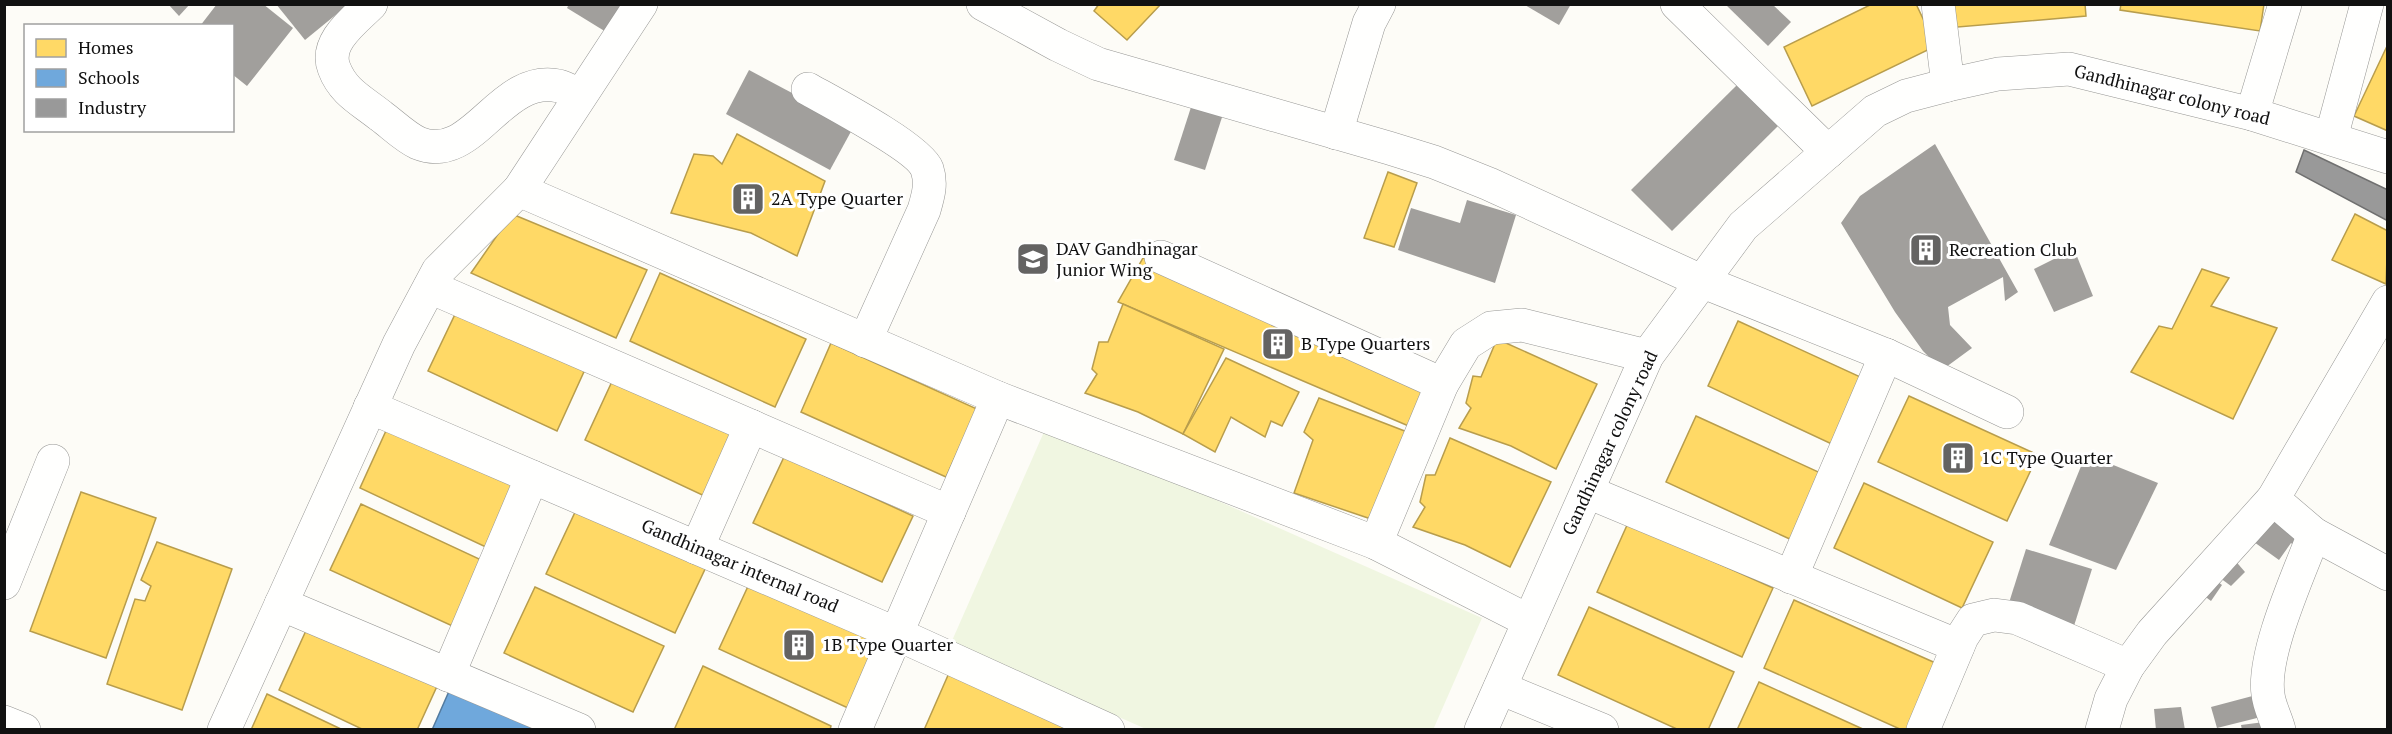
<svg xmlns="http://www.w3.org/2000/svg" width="2392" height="734" font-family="'PT Serif',serif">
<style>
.pitch{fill:#f0f6e1}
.homes{fill:#ffd966;stroke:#b89d4c;stroke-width:1.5}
.schools{fill:#6fa8dc;stroke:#537b9f;stroke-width:1.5}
.industry{fill:#999;stroke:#707070;stroke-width:1.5}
.building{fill:#a19f9c}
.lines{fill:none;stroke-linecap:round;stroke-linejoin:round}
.minor-casing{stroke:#979795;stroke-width:34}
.minor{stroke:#fffffe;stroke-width:33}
.labels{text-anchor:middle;stroke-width:6;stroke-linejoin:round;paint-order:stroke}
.street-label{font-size:18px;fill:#111;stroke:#fff}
.poi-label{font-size:18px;fill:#111;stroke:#fff;text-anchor:start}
</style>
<rect width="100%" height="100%" fill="#fdfcf7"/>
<path class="pitch" d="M 1047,425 L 1482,618 L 1433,730 L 1146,729 L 951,643 Z"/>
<g class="homes">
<path d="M 1099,4 L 1161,4 L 1127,40 L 1094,11 Z"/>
<path d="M 1872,4 L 1916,4 L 1936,46 L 1812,106 L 1784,47 Z"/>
<path d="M 1944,4 L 2085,4 L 2086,16 L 1946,28 Z"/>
<path d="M 2121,4 L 2264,4 L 2260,31 L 2120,10 Z"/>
<path d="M 2388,44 L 2388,131 L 2354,116 Z"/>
<path d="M 737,134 L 825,181 L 797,256 L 751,233 L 671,213 L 694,154 L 713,156 L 722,164 Z"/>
<path d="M 1388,172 L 1417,183 L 1394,247 L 1364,238 Z"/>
<path d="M 512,214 L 647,270 L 616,338 L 471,273 Z"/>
<path d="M 2355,214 L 2388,231 L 2386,284 L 2332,260 Z"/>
<path d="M 1143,258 L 1434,387 L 1411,427 L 1118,302 Z"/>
<path d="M 2202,269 L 2229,278 L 2211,306 L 2277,328 L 2233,419 L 2131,372 L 2159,326 L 2172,329 Z"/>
<path d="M 660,273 L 806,339 L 775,407 L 630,341 Z"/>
<path d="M 1123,304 L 1224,349 L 1183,434 L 1138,412 L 1085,393 L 1097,374 L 1092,369 L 1099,342 L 1108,342 Z"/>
<path d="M 459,306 L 587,365 L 557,431 L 428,371 Z"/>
<path d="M 1738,321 L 1867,380 L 1836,446 L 1708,386 Z"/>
<path d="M 1497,339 L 1597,384 L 1556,469 L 1511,446 L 1459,428 L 1471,408 L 1466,403 L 1473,376 L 1481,377 Z"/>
<path d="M 831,343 L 977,409 L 946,477 L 801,412 Z"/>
<path d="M 1226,358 L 1299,392 L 1282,426 L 1271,421 L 1265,437 L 1231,417 L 1215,452 L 1183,434 Z"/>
<path d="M 615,375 L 744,434 L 713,500 L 585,440 Z"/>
<path d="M 1909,396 L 2038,455 L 2007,521 L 1878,462 Z"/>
<path d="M 1319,398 L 1415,435 L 1374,520 L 1294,493 L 1313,440 L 1304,432 Z"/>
<path d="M 1696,416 L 1825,475 L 1794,541 L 1666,482 Z"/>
<path d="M 390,422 L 519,481 L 488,548 L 360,488 Z"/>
<path d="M 1450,438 L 1551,482 L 1510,567 L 1465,545 L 1413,527 L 1425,507 L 1420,502 L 1426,475 L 1435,475 Z"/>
<path d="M 784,457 L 913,516 L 882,582 L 753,523 Z"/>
<path d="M 1864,483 L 1993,542 L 1962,608 L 1834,548 Z"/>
<path d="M 81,492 L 156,518 L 106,658 L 30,631 Z"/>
<path d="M 361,504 L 490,564 L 459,629 L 330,570 Z"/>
<path d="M 577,508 L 706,567 L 675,633 L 546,574 Z"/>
<path d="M 1628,523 L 1773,588 L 1742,657 L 1597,592 Z"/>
<path d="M 157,542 L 232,569 L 182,710 L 107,684 L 135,599 L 145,601 L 151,586 L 141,580 Z"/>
<path d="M 750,582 L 878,642 L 848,708 L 719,649 Z"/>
<path d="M 535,587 L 664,646 L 633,712 L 504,653 Z"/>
<path d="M 1794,600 L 1940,665 L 1911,730 L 1902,730 L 1764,668 Z"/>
<path d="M 1589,607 L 1734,672 L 1708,730 L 1679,730 L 1558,675 Z"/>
<path d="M 309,624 L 438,684 L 417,730 L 364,730 L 279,690 Z"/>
<path d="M 703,666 L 831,726 L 830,730 L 674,730 Z"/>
<path d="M 949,673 L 1074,730 L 924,730 Z"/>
<path d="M 1759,682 L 1865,730 L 1737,730 Z"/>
<path d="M 267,694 L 343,730 L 251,730 Z"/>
</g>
<path class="schools" d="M 450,689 L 541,730 L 432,730 Z"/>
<path class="industry" d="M 2304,150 L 2388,190 L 2388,221 L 2296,172 Z"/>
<g class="building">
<path d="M 168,4 L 190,4 L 179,16 Z"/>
<path d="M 217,4 L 263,4 L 293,28 L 247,86 L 232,74 L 232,26 L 200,26 Z"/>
<path d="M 276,4 L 349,4 L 305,40 Z"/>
<path d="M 569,4 L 630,4 L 611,35 L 567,8 Z"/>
<path d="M 1523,4 L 1571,4 L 1559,25 Z"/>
<path d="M 1725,4 L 1772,4 L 1791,22 L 1768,46 Z"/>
<path d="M 749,70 L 854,126 L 830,170 L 726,114 Z"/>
<path d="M 1737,85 L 1778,126 L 1672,231 L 1631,190 Z"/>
<path d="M 1193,101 L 1224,111 L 1205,170 L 1174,160 Z"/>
<path d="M 1935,144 L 2018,292 L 2005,301 L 2003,277 L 1948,307 L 1950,325 L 1972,348 L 1942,370 L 1923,351 L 1895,312 L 1841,223 L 1860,196 Z"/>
<path d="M 1467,200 L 1516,215 L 1495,283 L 1398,250 L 1411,208 L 1460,223 Z"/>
<path d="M 2074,249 L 2093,296 L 2054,312 L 2034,269 Z"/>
<path d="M 2086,454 L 2158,483 L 2116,570 L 2049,545 Z"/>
<path d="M 2279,511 L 2310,535 L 2302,553 L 2291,543 L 2279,560 L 2254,542 Z"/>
<path d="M 2026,549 L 2092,569 L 2073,629 L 2007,609 Z"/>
<path d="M 2233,558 L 2245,572 L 2231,586 L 2216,575 Z"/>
<path d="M 2214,579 L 2222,585 L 2211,601 L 2203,595 Z"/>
<path d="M 2260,694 L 2265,716 L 2217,728 L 2211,707 Z"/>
<path d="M 2181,707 L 2185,730 L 2156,730 L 2154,709 Z"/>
<path d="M 2272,721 L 2275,730 L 2242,730 L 2241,725 Z"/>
</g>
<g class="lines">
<g class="minor-casing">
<g id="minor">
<path d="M 371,4 C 355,20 324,42 334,68 C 343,92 361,100 381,116 C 392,124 405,137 418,143 C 474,166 499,73 559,86 C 566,88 573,92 580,95"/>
<path d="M 641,4 L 519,190 L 998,398 L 1376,543 L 1529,621"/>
<path d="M 983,4 L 1058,45 L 1098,64 L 1389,148 L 1434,162 L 1489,184 L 1701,281 L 1886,355 L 2007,412"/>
<path d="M 1677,4 L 1828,152"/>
<path d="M 1938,4 L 1948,85"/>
<path d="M 808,89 C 831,102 919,148 927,169 C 932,184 928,196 924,210 L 865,341"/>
<path d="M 2252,114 L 2285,4"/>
<path d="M 1336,133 L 1369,23 L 1379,4"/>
<path d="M 2331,138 L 2367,4"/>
<path d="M 1161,257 L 1442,384 L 1376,543"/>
<path d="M 430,287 L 949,512"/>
<path d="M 1442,384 L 1466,344 L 1491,328 L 1522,325 L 1647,356"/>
<path d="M 370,407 L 897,634 L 1108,730"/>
<path d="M 1588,492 L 1958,646"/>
<path d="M 2273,499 L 2314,534 L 2388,574"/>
<path d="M 697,548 L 751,426"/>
<path d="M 1791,577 L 1886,355"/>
<path d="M 4,583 L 53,461"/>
<path d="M 281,604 L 579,730"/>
<path d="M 448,675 L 532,477"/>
<path d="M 1500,688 L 1602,730"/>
<path d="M 4,722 L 24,730"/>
<path d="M 224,730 L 399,344 L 438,271 L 519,190"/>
<path d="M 855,730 L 998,398"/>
<path d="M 1481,730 L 1647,356 L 1743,226 L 1875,111 L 1906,96 L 1948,85 L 1998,74 L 2069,69 L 2252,114 L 2388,157"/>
<path d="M 1923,730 L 1962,637 L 1973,620 L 1994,615 L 2017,618 L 2128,666"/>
<path d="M 2102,730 L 2111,699 L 2128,666 L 2152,633 L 2273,499 L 2388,302"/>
<path d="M 2279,730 C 2276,718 2269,706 2268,694 C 2262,654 2299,574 2314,534"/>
</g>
</g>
<use href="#minor" class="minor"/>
</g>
<defs>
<g id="building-square" transform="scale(1.725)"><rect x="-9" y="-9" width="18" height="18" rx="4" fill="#646362" stroke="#fff"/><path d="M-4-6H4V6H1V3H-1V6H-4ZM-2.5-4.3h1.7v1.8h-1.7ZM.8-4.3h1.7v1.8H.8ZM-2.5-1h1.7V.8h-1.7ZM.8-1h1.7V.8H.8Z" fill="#fff"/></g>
<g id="school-square" transform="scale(1.725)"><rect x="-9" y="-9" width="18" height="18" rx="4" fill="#646362" stroke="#fff"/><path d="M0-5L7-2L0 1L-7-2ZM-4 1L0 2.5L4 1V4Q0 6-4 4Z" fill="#fff"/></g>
</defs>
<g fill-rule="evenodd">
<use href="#building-square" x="748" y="199"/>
<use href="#building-square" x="1926" y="250"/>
<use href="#school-square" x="1033" y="259"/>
<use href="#building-square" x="1278" y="344"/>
<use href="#building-square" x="1958" y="458"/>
<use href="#building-square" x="799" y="645"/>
</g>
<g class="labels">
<g class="street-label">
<text transform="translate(2172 95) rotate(14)" y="6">Gandhinagar colony road</text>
<text transform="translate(1610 443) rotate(-65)" y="6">Gandhinagar colony road</text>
<text transform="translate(740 566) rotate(23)" y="6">Gandhinagar internal road</text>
</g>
<g class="poi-label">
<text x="771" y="205">2A Type Quarter</text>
<text x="1056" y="255">DAV Gandhinagar<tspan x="1056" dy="21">Junior Wing</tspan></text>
<text x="1949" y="256">Recreation Club</text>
<text x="1301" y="350">B Type Quarters</text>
<text x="1981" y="464">1C Type Quarter</text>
<text x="822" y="651">1B Type Quarter</text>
</g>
</g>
<rect width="2392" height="734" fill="none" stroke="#111111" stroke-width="12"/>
<rect x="24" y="24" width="210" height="108" fill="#ffffff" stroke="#a0a0a0" stroke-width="1.5"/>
<rect x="36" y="39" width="30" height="18" fill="#ffd966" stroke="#a0a0a0" stroke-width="1.5"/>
<text x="78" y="54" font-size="18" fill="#111111">Homes</text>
<rect x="36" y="69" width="30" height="18" fill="#6fa8dc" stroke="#a0a0a0" stroke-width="1.5"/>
<text x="78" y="84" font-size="18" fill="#111111">Schools</text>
<rect x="36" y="99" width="30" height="18" fill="#999999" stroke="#a0a0a0" stroke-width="1.5"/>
<text x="78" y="114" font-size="18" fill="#111111">Industry</text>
</svg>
